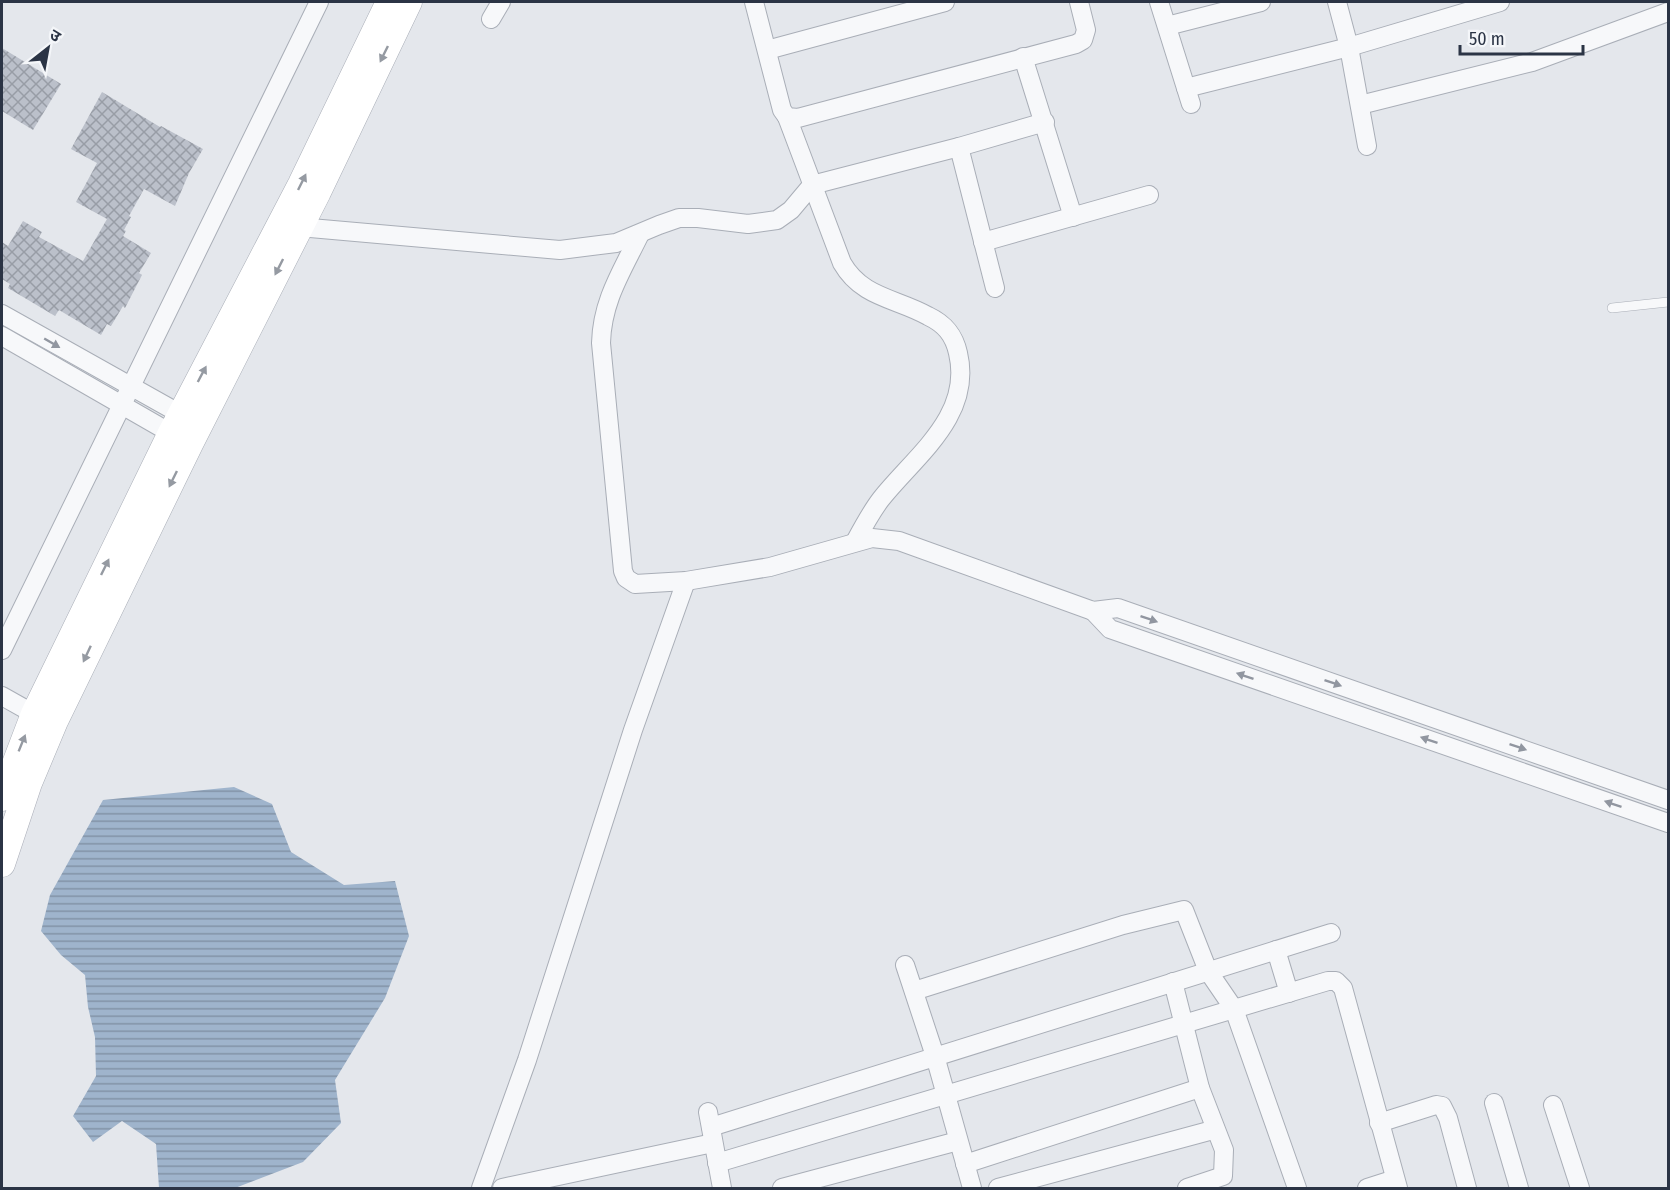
<svg xmlns="http://www.w3.org/2000/svg" width="1670" height="1190" font-family="'Fira Sans Condensed','Noto Sans Devanagari',sans-serif">
<style>
.water{fill:url(#water-rules)}
.building{fill:url(#building-cross-hatch)}
.lines{fill:none;stroke-linecap:round;stroke-linejoin:round}
.service-casing{stroke:#a9aeb7;stroke-width:10}
.minor-casing{stroke:#a9aeb7;stroke-width:20}
.secondary-casing{stroke:#a9aeb7;stroke-width:27}
.service{stroke:#f7f8fa;stroke-width:9}
.minor{stroke:#f7f8fa;stroke-width:18}
.secondary{stroke:#fff;stroke-width:26}
.oneway{fill:#959aa2}
.oneway2{fill:#9196a0}
</style>
<defs>
<pattern id="water-rules" width="6" height="5" patternUnits="userSpaceOnUse" patternTransform="scale(1.5)"><rect width="6" height="5" fill="#9fb4cc"/><path d="M0 2.5h6" fill="none" stroke="#8293a7"/></pattern>
<pattern id="building-cross-hatch" width="8" height="8" patternUnits="userSpaceOnUse" patternTransform="scale(1.5)"><rect width="8" height="8" fill="#bbc0ca"/><path d="M0 0l8 8M0 8l8-8" fill="none" stroke="#989da6"/></pattern>
</defs>
<rect width="100%" height="100%" fill="#e4e7ec"/>
<path class="water" d="M 234,787 L 272,804 L 291,852 L 344,885 L 395,881 L 409,936 L 385,998 L 335,1080 L 341,1123 L 303,1162 L 235,1188 L 159,1188 L 156,1144 L 122,1121 L 93,1142 L 73,1116 L 96,1076 L 95,1037 L 88,1007 L 85,975 L 61,955 L 41,931 L 50,895 L 103,800 Z"/>
<g class="building">
<path d="M 2,48 L 61,84 L 33,130 L 2,111 Z"/>
<path d="M 102,92 L 160,127 L 161,126 L 203,149 L 189,173 L 175,206 L 144,189 L 129,216 L 131,217 L 124,230 L 126,231 L 123,236 L 151,253 L 139,273 L 142,275 L 125,308 L 123,306 L 111,326 L 107,324 L 101,335 L 59,310 L 55,316 L 8,288 L 10,284 L 2,279 L 2,242 L 8,246 L 23,221 L 42,232 L 39,237 L 83,261 L 107,219 L 76,202 L 97,163 L 71,149 Z"/>
</g>
<g class="lines">
<g class="service-casing">
<path id="service" d="M 1612,308 L 1668,302"/>
</g>
<g class="minor-casing">
<g id="minor">
<path d="M 754,2 L 782,110 L 787,117 L 798,118 L 1076,44 L 1083,40 L 1086,30 L 1079,2"/>
<path d="M 1159,2 L 1191,104"/>
<path d="M 1337,2 L 1349,47 L 1367,146"/>
<path d="M 491,19 L 501,2"/>
<path d="M 1167,26 L 1261,2"/>
<path d="M 767,50 L 945,2"/>
<path d="M 1023,57 L 1073,217"/>
<path d="M 1186,88 L 1349,47 L 1500,2"/>
<path d="M 1360,105 L 1532,62 L 1668,12"/>
<path d="M 787,117 L 842,263 C 862,298 896,298 928,316 C 945,324 954,335 958,353 C 973,416 915,456 881,499 C 871,512 863,527 855,542"/>
<path d="M 959,147 L 995,288"/>
<path d="M 299,227 L 560,250 L 616,243 L 659,225 L 679,218 L 698,218 L 748,224 L 777,220 L 791,210 L 812,185 L 959,147 L 1045,122"/>
<path d="M 640,234 C 622,271 602,301 601,343 L 623,571 L 626,578 L 635,584 L 686,581 L 770,567 L 872,538 L 899,541 L 1093,611 L 1118,608 L 1668,800"/>
<path d="M 983,242 L 1149,195"/>
<path d="M 2,314 L 191,420"/>
<path d="M 2,336 L 181,439"/>
<path d="M 1093,611 L 1110,629 L 1668,823"/>
<path d="M 2,650 L 319,2"/>
<path d="M 2,696 L 34,714"/>
<path d="M 1276,950 L 1289,993"/>
<path d="M 905,965 L 935,1056 L 972,1188"/>
<path d="M 1173,982 L 1200,1088 L 1224,1150 L 1223,1176 L 1187,1188"/>
<path d="M 914,991 L 1123,925 L 1184,910 L 1208,971 L 1234,1009 L 1297,1188"/>
<path d="M 1494,1103 L 1519,1188"/>
<path d="M 1553,1105 L 1580,1188"/>
<path d="M 708,1112 L 722,1188"/>
<path d="M 1379,1123 L 1436,1105 L 1442,1106 L 1448,1118 L 1467,1188"/>
<path d="M 711,1127 L 1331,933"/>
<path d="M 717,1163 L 1328,981 L 1336,981 L 1343,988 L 1398,1188"/>
<path d="M 965,1164 L 1200,1088"/>
<path d="M 481,1188 L 527,1060 L 633,730 L 686,581"/>
<path d="M 502,1188 L 713,1143"/>
<path d="M 782,1188 L 958,1141"/>
<path d="M 998,1188 L 1209,1131"/>
<path d="M 1367,1188 L 1395,1179"/>
</g>
</g>
<g class="secondary-casing">
<g id="secondary">
<path d="M 2,798 L 34,714 L 171,433 L 301,184 L 389,2"/>
<path d="M 2,864 L 29,783 L 55,721 L 190,444 L 318,192 L 409,2"/>
</g>
</g>
<use href="#service" class="service"/>
<use href="#minor" class="minor"/>
<use href="#secondary" class="secondary"/>
</g>
<defs><path id="oneway-solid" d="M-6-.8H1V-3.2L6.5 0L1 3.2V.8H-6Z" transform="scale(1.5)"/></defs>
<g class="oneway">
<use href="#oneway-solid" transform="translate(384 54) rotate(116)"/>
<use href="#oneway-solid" transform="translate(302 182) rotate(-64)"/>
<use href="#oneway-solid" transform="translate(279 267) rotate(117)"/>
<use href="#oneway-solid" transform="translate(202 374) rotate(-62)"/>
<use href="#oneway-solid" transform="translate(173 479) rotate(116)"/>
<use href="#oneway-solid" transform="translate(105 567) rotate(-64)"/>
<use href="#oneway-solid" transform="translate(87 654) rotate(115)"/>
<use href="#oneway-solid" transform="translate(22 743) rotate(-68)"/>
</g>
<g class="oneway2">
<use href="#oneway-solid" transform="translate(52 343) rotate(30)"/>
<use href="#oneway-solid" transform="translate(1149 619) rotate(19)"/>
<use href="#oneway-solid" transform="translate(1245 676) rotate(-161)"/>
<use href="#oneway-solid" transform="translate(1333 683) rotate(19)"/>
<use href="#oneway-solid" transform="translate(1429 740) rotate(-161)"/>
<use href="#oneway-solid" transform="translate(1518 747) rotate(19)"/>
<use href="#oneway-solid" transform="translate(1613 804) rotate(-161)"/>
</g>
<rect width="1670" height="1190" fill="none" stroke="#2b3445" stroke-width="6"/>
<g transform="translate(48 48) rotate(31)" stroke="#f4f6f9" stroke-width="4.5" paint-order="stroke">
<path d="M0-4.5L10 22L0 15L-10 22Z" fill="#2b3445"/>
<text y="-9" font-size="16" font-weight="bold" text-anchor="middle" fill="#2b3445">उ</text>
</g>
<path d="M1460 45v9h123v-9" fill="none" stroke="#2b3445" stroke-width="3"/>
<text x="1469" y="45" font-size="18" fill="#2b3445" stroke="#f4f6f9" stroke-width="4.5" paint-order="stroke">50 m</text>
</svg>
